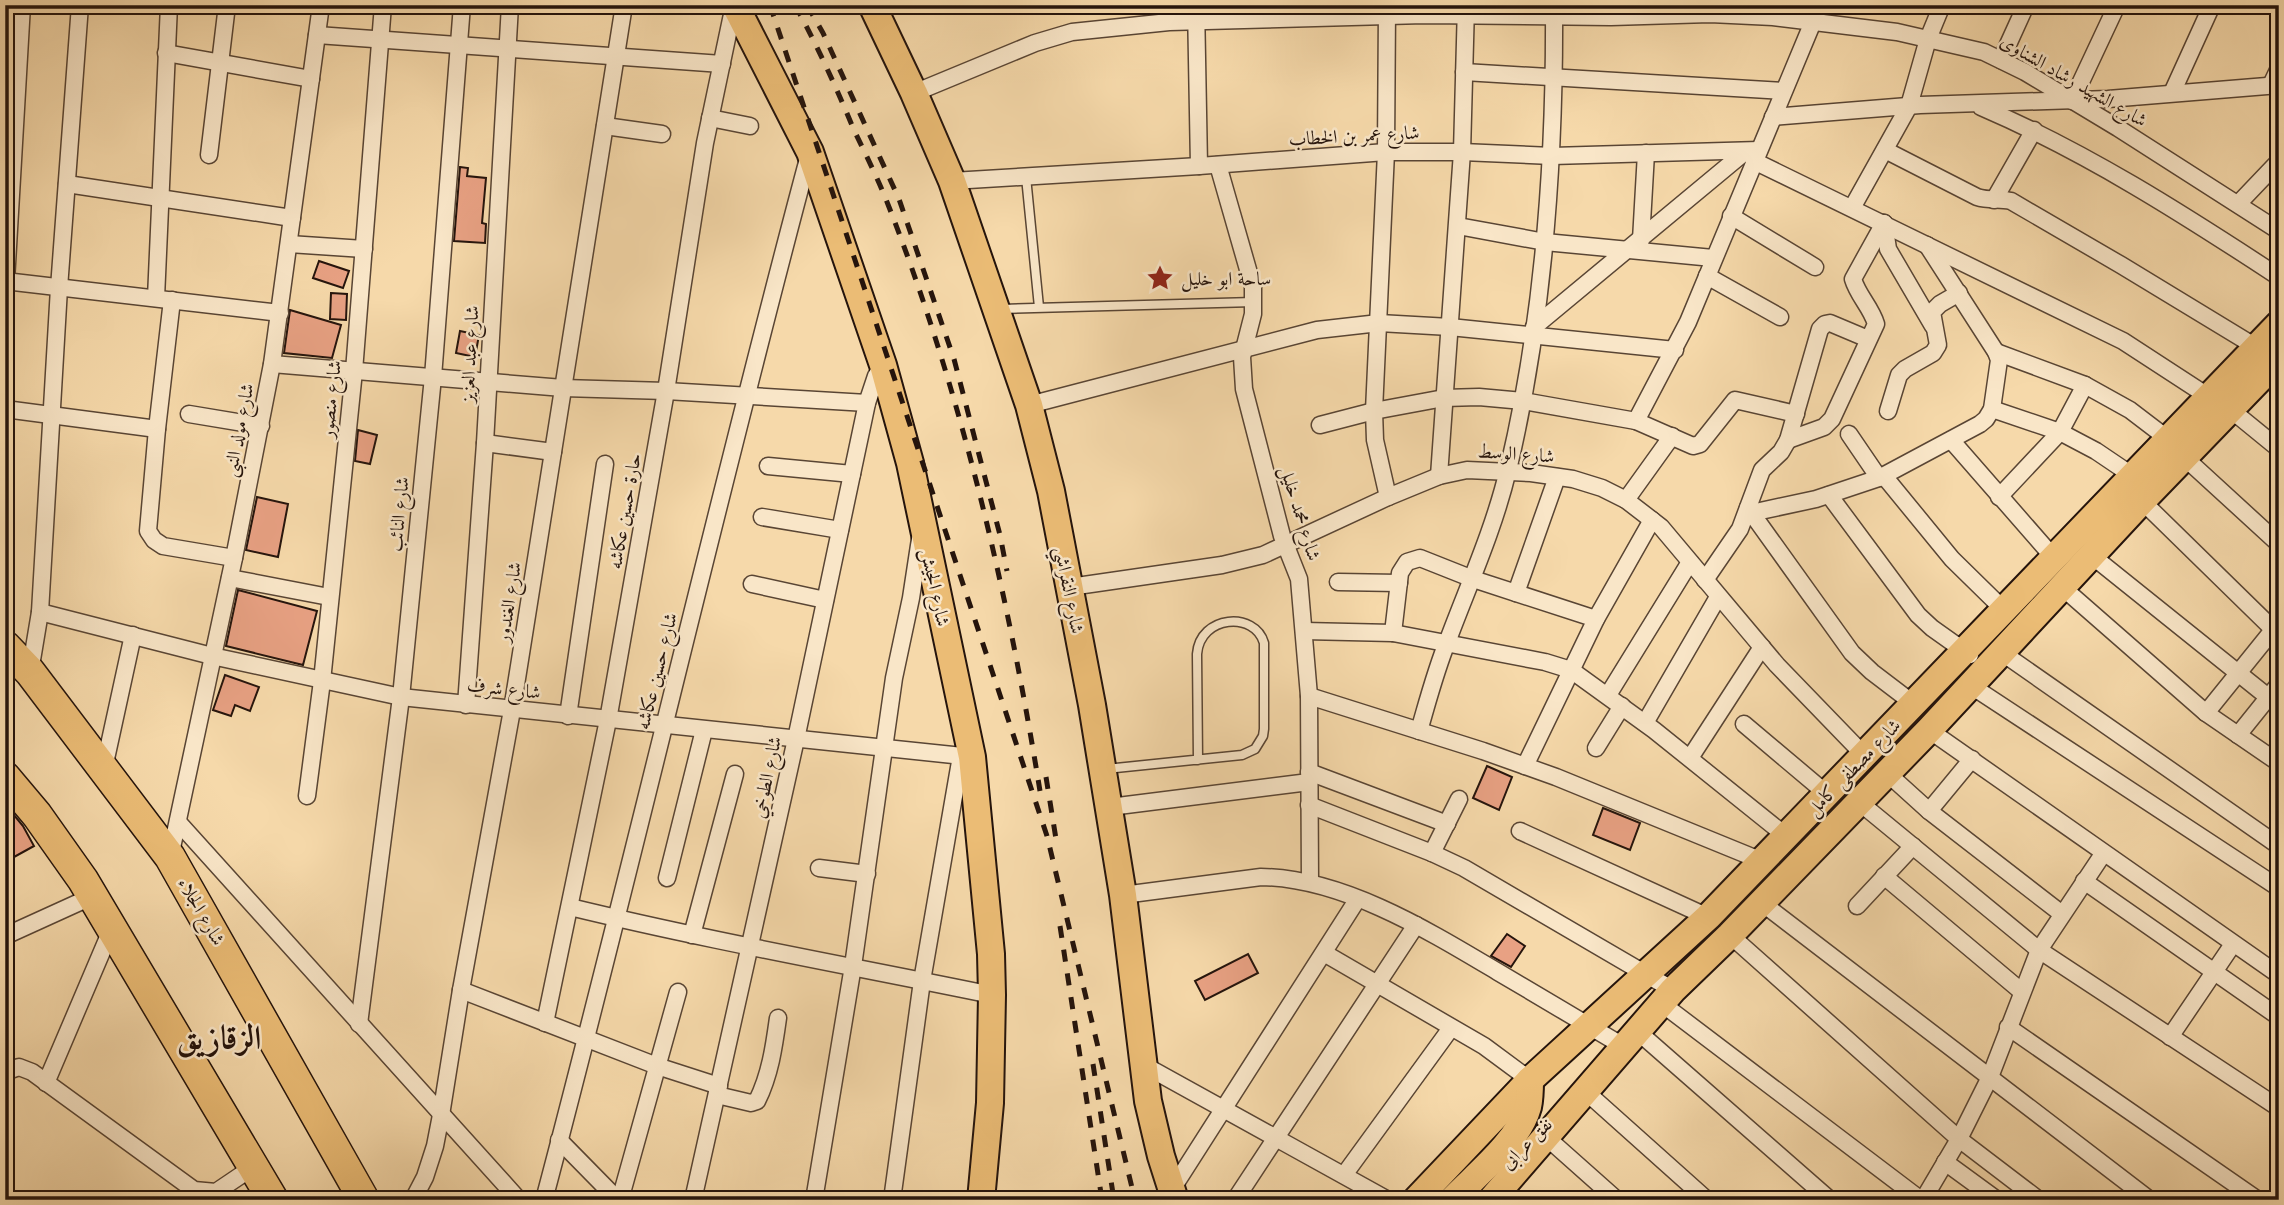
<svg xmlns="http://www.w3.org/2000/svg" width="2284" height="1205" font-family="'Libre Caslon Text',Amiri,serif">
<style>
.building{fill:#e8a183;stroke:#25140c;stroke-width:2}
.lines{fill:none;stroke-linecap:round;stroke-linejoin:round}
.lane-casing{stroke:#594534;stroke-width:11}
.street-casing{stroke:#594534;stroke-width:19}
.primary-casing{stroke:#25140c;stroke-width:30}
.highway-casing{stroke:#25140c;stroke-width:33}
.lane{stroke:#f9e6c8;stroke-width:8}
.street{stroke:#f9e6c8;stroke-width:16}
.primary{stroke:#ebbc75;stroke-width:26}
.highway{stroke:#ebbc75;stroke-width:30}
.rail{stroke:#25140c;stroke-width:5;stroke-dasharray:12 12;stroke-linecap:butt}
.labels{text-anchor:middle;stroke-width:5;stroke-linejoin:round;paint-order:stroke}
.street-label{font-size:19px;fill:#25140c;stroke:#f9e6c8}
.poi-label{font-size:19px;fill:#25140c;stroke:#f9e6c8;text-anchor:start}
.town-label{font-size:33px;font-weight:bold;fill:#25140c;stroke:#f9e6c8}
</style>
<rect width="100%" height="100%" fill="#f6d9aa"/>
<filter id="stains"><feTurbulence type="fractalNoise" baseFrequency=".00286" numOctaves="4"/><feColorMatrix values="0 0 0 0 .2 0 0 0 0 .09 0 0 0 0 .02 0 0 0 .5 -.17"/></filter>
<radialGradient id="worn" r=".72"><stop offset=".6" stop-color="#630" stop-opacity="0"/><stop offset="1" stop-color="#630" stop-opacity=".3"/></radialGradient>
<g class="building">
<path d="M 460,167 L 468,168 L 467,176 L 486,178 L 482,223 L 486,224 L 485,243 L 454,241 Z"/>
<path d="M 319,261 L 349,271 L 343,288 L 313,278 Z"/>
<path d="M 331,293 L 347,294 L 346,320 L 330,319 Z"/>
<path d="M 290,310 L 341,325 L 332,358 L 284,353 Z"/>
<path d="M 460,331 L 479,335 L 475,357 L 456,353 Z"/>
<path d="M 358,430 L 377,435 L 370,464 L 355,461 Z"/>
<path d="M 257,497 L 288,504 L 278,557 L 246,550 Z"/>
<path d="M 238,590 L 317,611 L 303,665 L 226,646 Z"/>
<path d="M 225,675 L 259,687 L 250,711 L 235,705 L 231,716 L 213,710 Z"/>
<path d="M 1487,766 L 1512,777 L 1499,810 L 1473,798 Z"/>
<path d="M 5,804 L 23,826 L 34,846 L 5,862 Z"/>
<path d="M 1603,808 L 1640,823 L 1630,850 L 1593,835 Z"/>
<path d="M 1507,934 L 1525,946 L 1511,967 L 1491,956 Z"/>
<path d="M 1248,954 L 1258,973 L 1205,1000 L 1195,981 Z"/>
</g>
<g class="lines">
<g class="lane-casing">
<g id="lane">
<path d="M 1026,177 L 1039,307"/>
<path d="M 1002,309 L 1254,302"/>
<path d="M 1106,769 L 1242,755 L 1255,749 L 1263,736 L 1264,729 L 1264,643 C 1255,611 1200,615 1197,654 L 1198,760"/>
</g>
</g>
<g class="street-casing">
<g id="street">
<path d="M 1196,5 L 1199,166"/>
<path d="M 1387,7 L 1386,152 L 1374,411 L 1375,440 L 1388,497"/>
<path d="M 317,35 L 722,64"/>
<path d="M 166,53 L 311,79"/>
<path d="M 2001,60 L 2026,5"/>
<path d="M 1464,72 L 1783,91"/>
<path d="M 2271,85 L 2279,68"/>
<path d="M 914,93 L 1035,43 L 1072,32 L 1169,22 L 1424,15 L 1611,17 L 1710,14 L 1773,17 L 1897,32 L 1984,52 L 2025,72 L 2118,128 L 2279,231"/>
<path d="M 2172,93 L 2212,5"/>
<path d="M 2072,101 L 2117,5"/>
<path d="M 1981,107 C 2086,152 2183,214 2279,277"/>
<path d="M 1773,117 L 1920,105 L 2108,99 L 2279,85"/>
<path d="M 710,118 L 750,126"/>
<path d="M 605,126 L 662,134"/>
<path d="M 1885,150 L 1977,197 C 1989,201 2000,198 2011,201 L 2121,265 L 2256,347"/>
<path d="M 209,155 L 227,5"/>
<path d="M 1754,161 L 2123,341 L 2209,397"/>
<path d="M 1218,165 L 1253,287 L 1253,314 L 1242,357 L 1244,389 L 1282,536 L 1299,579 L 1309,696 L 1310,882"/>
<path d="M 952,181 L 1199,166 L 1386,152 L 1462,152 L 1552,156 L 1759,150"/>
<path d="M 67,184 L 292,218"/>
<path d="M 1994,200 L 2034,130"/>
<path d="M 2238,204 L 2279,161"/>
<path d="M 1852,208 L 1909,106 L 1928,39 L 1942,5"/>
<path d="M 1731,216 L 1815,267"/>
<path d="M 1884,223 L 1888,249 L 1933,326"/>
<path d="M 1458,226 L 1545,242 L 1713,258"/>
<path d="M 1641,240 L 1646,153"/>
<path d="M 289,244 L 364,249"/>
<path d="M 1707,276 L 1780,317"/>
<path d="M 5,281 L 280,313"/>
<path d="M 6,281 L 22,5"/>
<path d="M 156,298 L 169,5"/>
<path d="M 172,300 L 157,429 L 148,531 L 154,540 L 163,546 L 234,558"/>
<path d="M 1534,327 L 1746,151"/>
<path d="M 1996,352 L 2085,385 L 2130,410 L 2168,439"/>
<path d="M 272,364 L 563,388 L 666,391 L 867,403"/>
<path d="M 1029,405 L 1317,330 L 1379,323 L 1450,327 L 1675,350"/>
<path d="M 5,409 L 157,429"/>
<path d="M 1992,409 L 2060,432 L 2096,451 L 2133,476"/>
<path d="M 2230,409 L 2279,449"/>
<path d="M 1888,411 L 1899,375 L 1905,369 L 1933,353 L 1938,345 L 1932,312 L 1940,304 L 1959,293"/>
<path d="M 189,414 L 261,426"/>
<path d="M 1636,421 L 1688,322 L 1820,5"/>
<path d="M 1320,425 L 1374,411 L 1444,398 L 1479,397 L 1523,401 L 1636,421 L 1693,446 L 1700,444 L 1735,400 L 1796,414"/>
<path d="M 1849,434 L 1879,478"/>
<path d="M 1788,440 L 1824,427 L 1832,419 L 1876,324 C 1871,307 1858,296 1853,279 L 1884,223"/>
<path d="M 1951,440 L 2054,558"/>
<path d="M 485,443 L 553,452"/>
<path d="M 2184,457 L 2279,544"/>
<path d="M 768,466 L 852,474"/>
<path d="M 1439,476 L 1462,152 L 1466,5"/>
<path d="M 1884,476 L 1952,559 L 2004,610"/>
<path d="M 1829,495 L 1918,615 L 1932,628 L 1970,655"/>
<path d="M 1999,497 L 2060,432 L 2085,385"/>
<path d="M 1626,500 L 1672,436"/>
<path d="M 2142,501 L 2279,635"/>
<path d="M 1748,508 L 1852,653 L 1872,672 L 1914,704"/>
<path d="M 1751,513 L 1816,499 L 1879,478 L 1980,424 L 1986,419 L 1992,409 L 1999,360 L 1996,352 L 1927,245"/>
<path d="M 762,517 L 840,530"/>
<path d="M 2091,555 L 2268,697"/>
<path d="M 230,578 L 329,597"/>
<path d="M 1705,580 L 1740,529 L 1762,470 L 1781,452 L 1788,440 L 1820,329 L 1825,324 L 1830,323 L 1868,339"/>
<path d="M 1338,582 L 1399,583"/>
<path d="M 752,584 L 825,600"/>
<path d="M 1070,587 L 1222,565 L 1263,555 L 1388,497 L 1439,476 L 1467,470 L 1531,473 L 1573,479 L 1602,488 L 1626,500 L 1661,527 L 1777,665 L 1864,755"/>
<path d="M 2062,587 L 2206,713 L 2279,763"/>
<path d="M 1516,593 L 1557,477"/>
<path d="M 40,612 L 212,656 L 401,697 L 972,757"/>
<path d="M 1304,631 L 1393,633 L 1545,662 L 1571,670 L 1654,730 L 1786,836"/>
<path d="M 1393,633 L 1400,573 L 1407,562 L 1420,558 L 1473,579 L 1596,619"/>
<path d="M 2001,652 L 2279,846"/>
<path d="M 30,672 L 40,612 L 59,288 L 80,5"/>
<path d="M 1970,685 L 2279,888"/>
<path d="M 1608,695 L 1690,562"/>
<path d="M 1309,696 L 1483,751 L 1556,777 L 1762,861"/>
<path d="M 466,705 L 485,443 L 510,5"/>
<path d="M 2206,713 L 2273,630"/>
<path d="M 568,716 L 605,464"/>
<path d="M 1645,723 L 1718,597"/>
<path d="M 1744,724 L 1827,794"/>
<path d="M 1929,730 L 2279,975"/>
<path d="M 1419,731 C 1428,700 1436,669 1448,640 C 1469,584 1494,529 1508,470 C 1544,319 1555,163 1554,8"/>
<path d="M 2238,735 L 2279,684"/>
<path d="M 1596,748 L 1622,706"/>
<path d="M 1690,758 L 1762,647"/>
<path d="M 1525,766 L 1596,619 L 1652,520"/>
<path d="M 104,768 L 133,635"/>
<path d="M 1309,772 L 1447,824"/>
<path d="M 1887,773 L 1929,811 L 2062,914"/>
<path d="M 307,796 L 322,681 L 354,371 L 383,5"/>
<path d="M 1859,802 L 2039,950 L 2279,1108"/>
<path d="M 1309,805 L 1432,853 L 1464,868 L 1673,990"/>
<path d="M 1110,807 L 1309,782"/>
<path d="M 1929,811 L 1972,759"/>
<path d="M 179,823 L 519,1200"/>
<path d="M 1520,831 L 1708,917"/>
<path d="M 1432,853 L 1459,799"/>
<path d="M 170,857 L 234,558 L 272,364 L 321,5"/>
<path d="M 819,868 L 867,874"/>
<path d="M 1884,876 L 2021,991"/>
<path d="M 667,878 L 704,730"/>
<path d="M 2084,881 L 2279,1017"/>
<path d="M 1123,895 L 1261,877 C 1343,878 1429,931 1498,972 C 1540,997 1581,1021 1623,1046"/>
<path d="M 1762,903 L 2150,1200"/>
<path d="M 1857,906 L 1913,846"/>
<path d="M 570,907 C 710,941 851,966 992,995"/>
<path d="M 692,935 L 735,774"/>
<path d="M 1730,935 L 1959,1139 L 2039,1200"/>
<path d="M 5,936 L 93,896"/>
<path d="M 1324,953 L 1484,1046 L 1530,1080"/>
<path d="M 461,990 L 657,1066 L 719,1086"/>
<path d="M 1661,1003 L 1921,1200"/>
<path d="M 545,1023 L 608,720 L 666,391 L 705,143 L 734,5"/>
<path d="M 359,1024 L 401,697 L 433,377 L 462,5"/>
<path d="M 2008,1027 L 2258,1200"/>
<path d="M 1636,1030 L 1830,1200"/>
<path d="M 2170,1037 L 2233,944"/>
<path d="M 1142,1064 L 1388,1200"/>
<path d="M 5,1072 L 19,1067 L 32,1072 L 194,1190 L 216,1192 L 253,1167"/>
<path d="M 46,1083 L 112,928"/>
<path d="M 1584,1090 L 1707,1200"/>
<path d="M 717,1095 L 751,1103 L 757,1101 C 770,1075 774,1047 778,1018"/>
<path d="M 1545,1136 L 1617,1200"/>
<path d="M 559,1140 L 618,1200"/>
<path d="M 1945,1162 L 1997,1200"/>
<path d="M 1344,1175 L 1451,1028"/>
<path d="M 1171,1191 L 1357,900"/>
<path d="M 413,1200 L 425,1177 L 435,1146 L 441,1115 L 461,990 L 512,710 L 624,5"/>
<path d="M 544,1200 C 636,853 716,502 809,155"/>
<path d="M 620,1200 L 678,992"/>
<path d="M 693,1200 L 796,739 L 867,403 L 876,376 L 883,365"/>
<path d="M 814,1200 L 853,966 L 894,678 L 911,598 L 920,539"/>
<path d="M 892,1200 L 922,981 L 961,756"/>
<path d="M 1235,1200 L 1416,925"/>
<path d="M 1923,1200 L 1959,1139 L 1990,1077 L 2039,950 L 2103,854"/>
</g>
</g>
<g class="primary-casing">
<g id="primary">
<path d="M 735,5 L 810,152 L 883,365 L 910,463 L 972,757 L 991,954 L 992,995 L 990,1103 L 981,1200"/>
<path d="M 872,5 L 914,93 L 952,181 L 1029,405 L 1051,491 L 1092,705 L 1123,895 L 1148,1101 L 1161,1156 L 1175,1200"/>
<path d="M 1416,1200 L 1530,1080 L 1708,917 L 2279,324"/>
<path d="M 1452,1200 C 1476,1175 1519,1141 1528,1107 C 1530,1098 1530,1089 1530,1080"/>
<path d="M 1491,1200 L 1673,990 L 1730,935 L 1929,730 L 2142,501 L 2279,359"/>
</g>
</g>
<g class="highway-casing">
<g id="highway">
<path d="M 5,646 L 30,672 L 170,857 L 364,1200"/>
<path d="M 5,777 L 37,815 L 83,880 L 273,1200"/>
</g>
</g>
<use href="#lane" class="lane"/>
<use href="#street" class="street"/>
<use href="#primary" class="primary"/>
<use href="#highway" class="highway"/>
<g class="rail">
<path d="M 770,5 L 1047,836 L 1135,1200"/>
<path d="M 795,5 C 817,45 836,87 854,130 C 866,155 879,181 889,207 C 962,394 1008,594 1040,791"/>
<path d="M 807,5 L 823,33 L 899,199 L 954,359 L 1000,535 L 1007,571"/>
<path d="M 1046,777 L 1056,839"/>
<path d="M 1060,926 L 1102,1200"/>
<path d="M 1093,1064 L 1114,1200"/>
</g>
</g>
<defs>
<g id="sight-bare" transform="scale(2.1)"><path d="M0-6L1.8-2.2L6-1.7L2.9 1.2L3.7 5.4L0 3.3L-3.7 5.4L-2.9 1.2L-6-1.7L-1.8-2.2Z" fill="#8f2418" stroke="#f9e6c8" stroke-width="2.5" paint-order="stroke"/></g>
</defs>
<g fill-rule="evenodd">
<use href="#sight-bare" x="1160" y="278"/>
</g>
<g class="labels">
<g class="street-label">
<text transform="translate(2074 80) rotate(30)" y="7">شارع الشهيد رشاد الشناوى</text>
<text transform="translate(1354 135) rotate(-3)" y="7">شارع عمر بن الخطاب</text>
<text transform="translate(469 354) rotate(-87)" y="7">شارع عبد العزيز</text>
<text transform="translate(330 399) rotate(-84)" y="7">شارع منصور</text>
<text transform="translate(238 430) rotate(-79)" y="7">شارع مولد النبى</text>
<text transform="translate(1516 453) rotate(4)" y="7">شارع الوسط</text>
<text transform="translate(624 511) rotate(-80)" y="7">حارة حسين عكاشه</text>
<text transform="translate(1301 513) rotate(73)" y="7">شارع محمد خليل</text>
<text transform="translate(398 514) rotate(-84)" y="7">شارع النائب</text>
<text transform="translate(936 587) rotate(78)" y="7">شارع الجيش</text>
<text transform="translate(1070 590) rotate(79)" y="7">شارع النقراشي</text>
<text transform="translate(508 602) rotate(-81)" y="7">شارع الغندور</text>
<text transform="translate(656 671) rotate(-76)" y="7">شارع حسين عكاشه</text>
<text transform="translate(504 688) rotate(6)" y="7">شارع شرف</text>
<text transform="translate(1853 767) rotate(-46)" y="7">شارع مصطفى كامل</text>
<text transform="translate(766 777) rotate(-78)" y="7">شارع الطوخي</text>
<text transform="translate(202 911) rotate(60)" y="7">شارع الجلاء</text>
<text transform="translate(1526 1143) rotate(-45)" y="7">نفق عرابى</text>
</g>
<g class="poi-label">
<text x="1181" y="285">ساحة ابو خليل</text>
</g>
<g class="town-label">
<text x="219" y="1049">الزقازيق</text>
</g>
</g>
<rect width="2284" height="1205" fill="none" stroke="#f6d9aa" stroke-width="28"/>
<rect x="7" y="7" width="2270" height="1191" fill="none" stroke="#25140c" stroke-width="3.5"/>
<rect x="14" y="14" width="2256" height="1177" fill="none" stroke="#25140c" stroke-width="2"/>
<rect width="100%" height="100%" filter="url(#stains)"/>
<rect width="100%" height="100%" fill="url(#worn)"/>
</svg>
